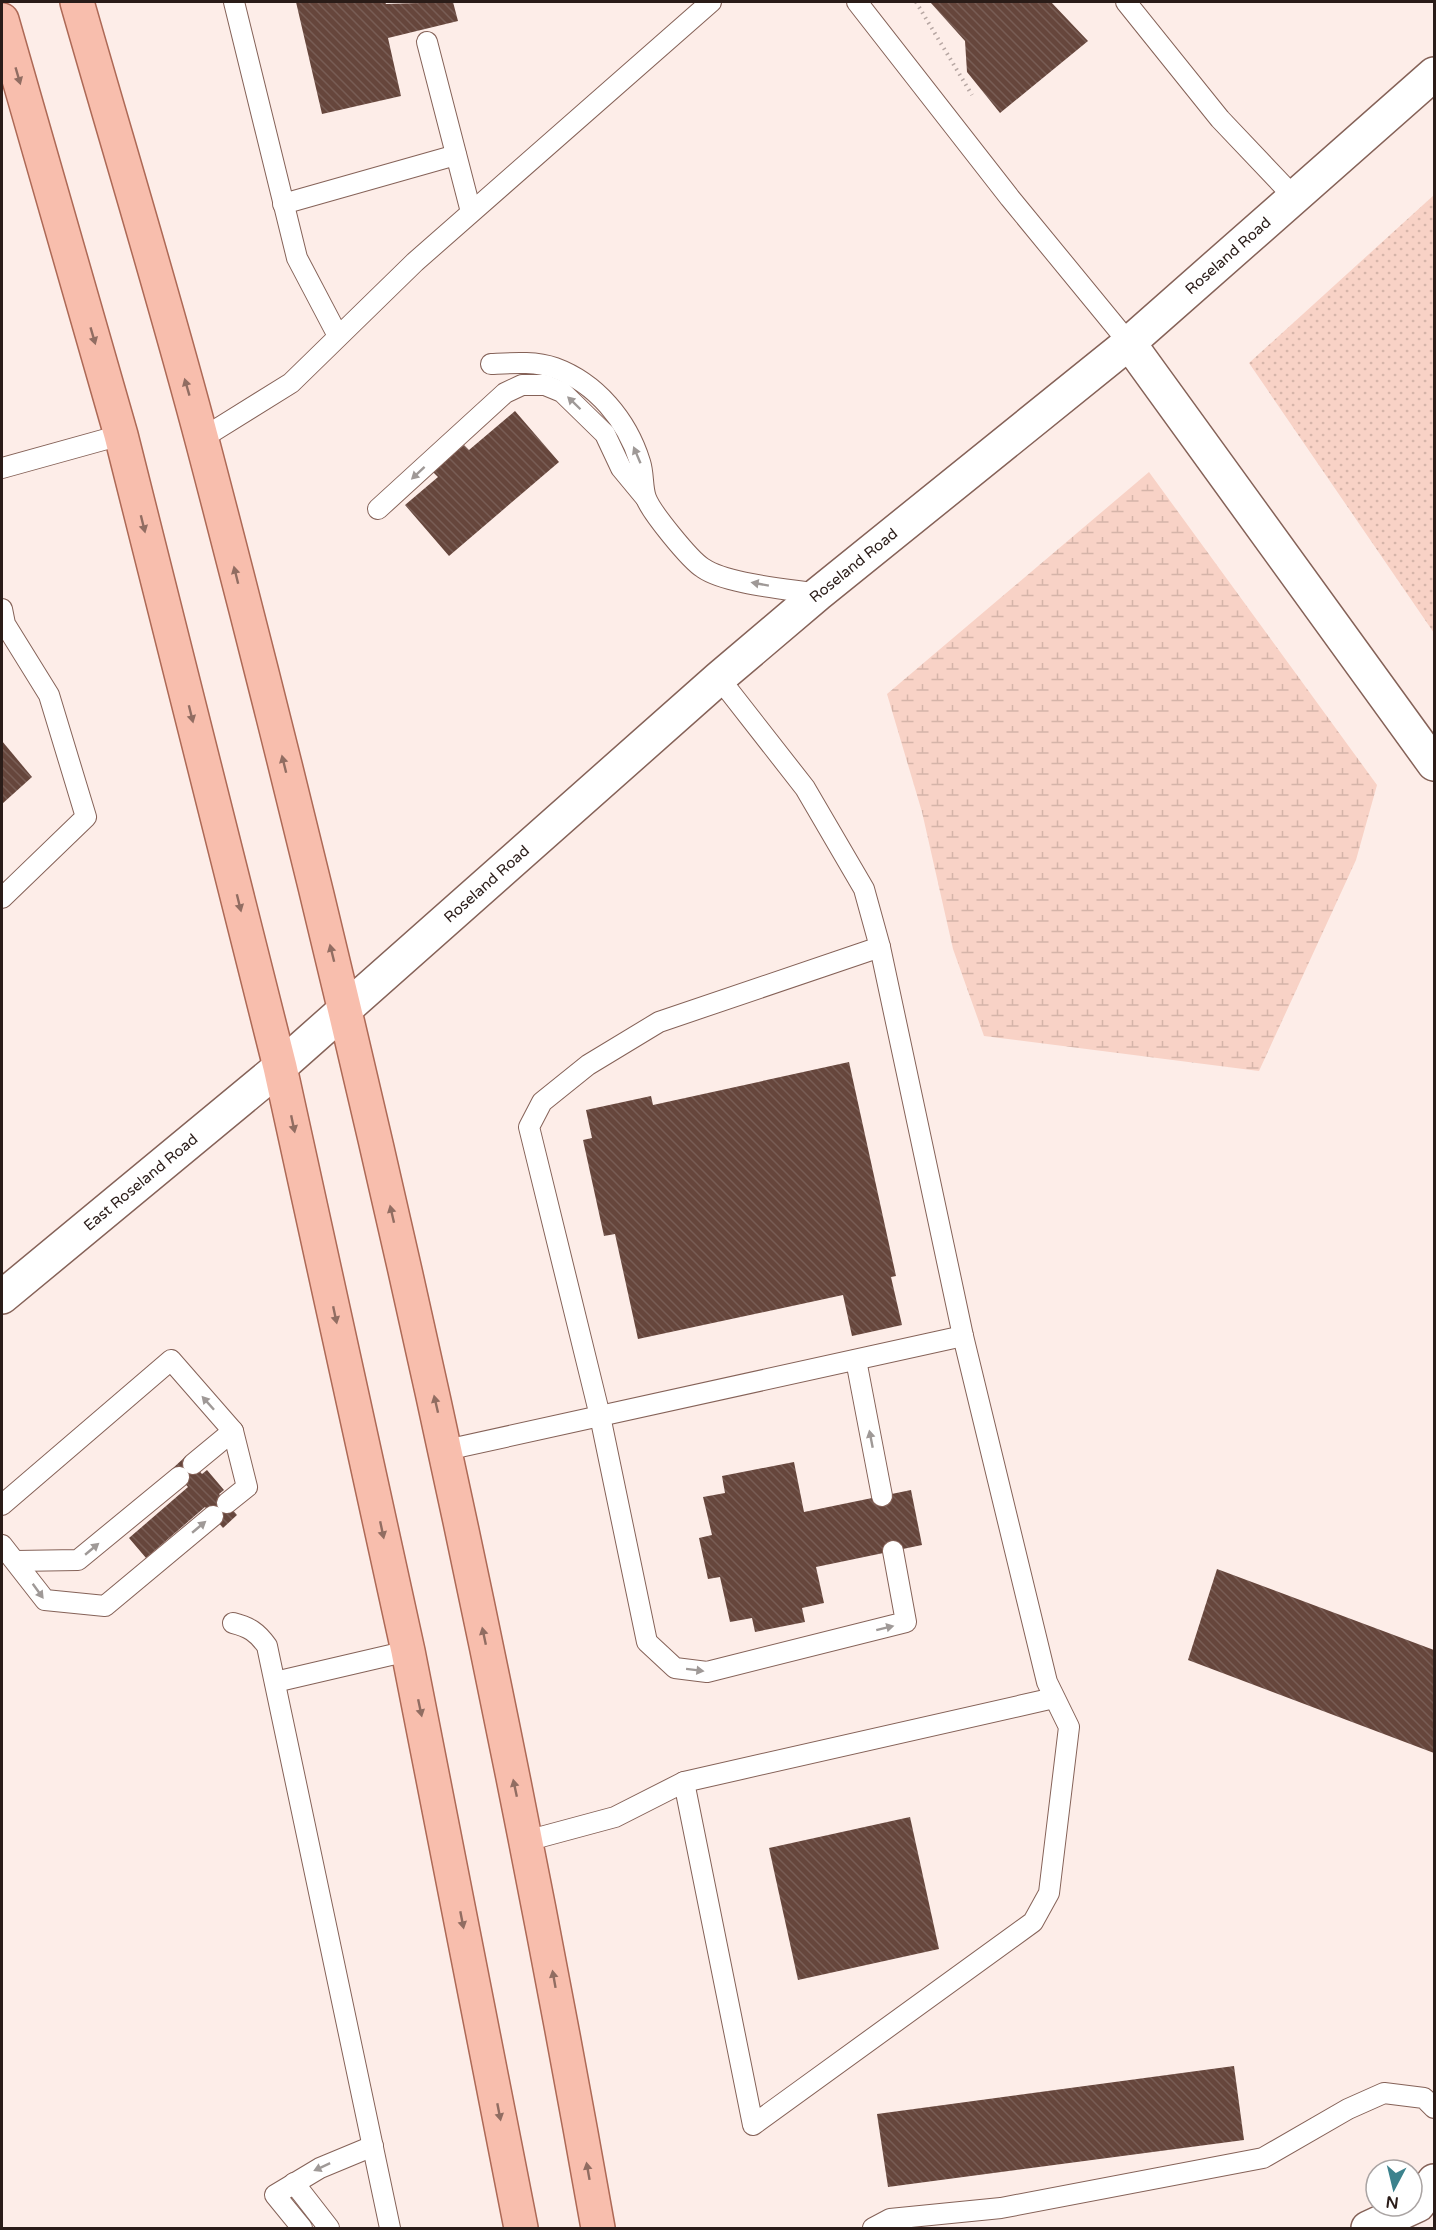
<svg xmlns="http://www.w3.org/2000/svg" width="1436" height="2230" font-family="'Varela Round',sans-serif">
<style>
.grass{fill:url(#grass-dots)}
.wetland{fill:url(#wetland-marsh)}
.building{fill:url(#building-back-hatch)}
.lines{fill:none;stroke-linecap:round;stroke-linejoin:round}
.service-casing{stroke:#856258;stroke-width:22}
.minor-casing{stroke:#856258;stroke-width:36}
.tertiary-casing{stroke:#856258;stroke-width:36}
.secondary-casing{stroke:#856258;stroke-width:36}
.primary-casing{stroke:#ad6956;stroke-width:36}
.path{stroke:#b7a7a3;stroke-width:4;stroke-dasharray:1.5 4.5;stroke-linecap:butt}
.service{stroke:#fff;stroke-width:20}
.minor{stroke:#fff;stroke-width:33}
.tertiary{stroke:#fff;stroke-width:33}
.secondary{stroke:#fff;stroke-width:33}
.primary{stroke:#f8bead;stroke-width:33}
.oneway{fill:#916d62}
.oneway2{fill:#9f9997}
.labels{text-anchor:middle;stroke-width:6;stroke-linejoin:round;paint-order:stroke}
.street-label{font-size:15px;fill:#2a1c18;stroke:#fff}
</style>
<defs>
<pattern id="grass-dots" width="8" height="8" patternUnits="userSpaceOnUse" patternTransform="scale(1.5)"><rect width="8" height="8" fill="#f8d2c6"/><path d="M2 2h.1M6 6h.1" fill="none" stroke="#d5b4a9" stroke-width="1.8" stroke-linecap="round"/></pattern>
<pattern id="wetland-marsh" width="20" height="14" patternUnits="userSpaceOnUse" patternTransform="scale(1.5)"><rect width="20" height="14" fill="#f8d2c6"/><path d="M1 5h8M5 5V1M11 12h8M15 12V8" fill="none" stroke="#d5b4a9"/></pattern>
<pattern id="building-back-hatch" width="6" height="6" patternUnits="userSpaceOnUse" patternTransform="scale(1.5)"><rect width="6" height="6" fill="#66463c"/><path d="M-1 5l2 2M0 0l6 6M5-1l2 2" fill="none" stroke="#785d55"/></pattern>
</defs>
<rect width="100%" height="100%" fill="#fdede8"/>
<path class="grass" d="M 1434,195 L 1434,194 L 1434,633 L 1249,363 Z"/>
<path class="wetland" d="M 1149,472 L 1377,785 L 1356,860 L 1259,1071 L 984,1036 L 953,949 L 922,812 L 887,694 Z"/>
<g class="building">
<path d="M 296,2 L 385,2 L 386,4 L 453,2 L 458,21 L 388,38 L 401,96 L 322,114 Z"/>
<path d="M 930,2 L 1051,2 L 1088,41 L 1000,113 L 967,72 L 965,41 Z"/>
<path d="M 515,411 L 559,462 L 449,556 L 405,505 L 438,477 L 433,472 L 464,445 L 469,450 Z"/>
<path d="M 2,741 L 32,777 L 2,804 Z"/>
<path d="M 849,1062 L 896,1276 L 891,1277 L 902,1325 L 852,1336 L 843,1295 L 638,1339 L 615,1234 L 604,1236 L 583,1140 L 592,1138 L 586,1110 L 651,1096 L 653,1105 Z"/>
<path d="M 186,1456 L 202,1474 L 207,1470 L 224,1490 L 219,1494 L 237,1515 L 223,1528 L 205,1507 L 146,1558 L 129,1538 L 188,1487 L 172,1469 Z"/>
<path d="M 794,1462 L 804,1512 L 911,1490 L 922,1545 L 816,1567 L 824,1603 L 802,1608 L 805,1622 L 755,1632 L 752,1618 L 730,1622 L 720,1577 L 708,1579 L 699,1538 L 712,1535 L 703,1497 L 725,1493 L 722,1476 Z"/>
<path d="M 1217,1569 L 1434,1650 L 1434,1753 L 1188,1660 Z"/>
<path d="M 910,1817 L 939,1949 L 798,1980 L 769,1848 Z"/>
<path d="M 1234,2066 L 1244,2140 L 888,2187 L 877,2114 Z"/>
</g>
<g class="lines">
<g class="service-casing">
<g id="service">
<path d="M 234,2 L 297,258 L 338,336"/>
<path d="M 857,2 L 1010,198 L 1129,343"/>
<path d="M 1126,2 L 1220,119 L 1294,197"/>
<path d="M 427,42 L 471,212"/>
<path d="M 283,204 L 456,155"/>
<path d="M 491,364 C 512,363 535,361 555,368 C 596,383 627,420 640,462 C 644,474 642,487 646,498 C 651,512 690,560 703,568 C 726,584 788,589 818,594"/>
<path d="M 201,439 L 291,383 L 415,262 L 711,2"/>
<path d="M 2,468 L 121,435"/>
<path d="M 378,509 L 505,393 L 522,385 L 545,385 L 562,392 L 605,434 L 621,468 L 645,497"/>
<path d="M 2,609 L 5,624 L 49,695 L 86,817 L 2,898"/>
<path d="M 880,947 L 659,1022 L 588,1065 L 542,1102 L 529,1127 L 600,1416 L 647,1642 L 675,1668 L 707,1672 L 906,1622 L 893,1551"/>
<path d="M 856,1360 L 882,1496"/>
<path d="M 446,1450 L 963,1336"/>
<path d="M 193,1464 L 233,1431"/>
<path d="M 2,1505 L 171,1360 L 233,1431 L 247,1487 L 227,1503"/>
<path d="M 2,1545 L 45,1600 L 105,1606 L 213,1516"/>
<path d="M 16,1561 L 78,1560 L 179,1477"/>
<path d="M 233,1623 C 249,1627 257,1632 267,1646 L 390,2228"/>
<path d="M 275,1682 L 408,1651"/>
<path d="M 684,1782 L 753,2125 L 1033,1922 L 1049,1893 L 1069,1727 L 1047,1682 L 963,1336 L 880,947 L 864,889 L 805,788 L 719,678"/>
<path d="M 526,1841 L 615,1817 L 684,1782 L 1054,1698"/>
<path d="M 294,2183 L 329,2228"/>
<path d="M 302,2228 L 275,2195 L 320,2168 L 373,2146"/>
<path d="M 873,2228 L 890,2219 L 1001,2208 L 1263,2158 L 1348,2109 L 1384,2093 L 1424,2098 L 1434,2108"/>
</g>
</g>
<g class="minor-casing">
<g id="minor">
<path d="M 1129,343 L 1434,764"/>
<path d="M 1368,2228 L 1418,2205 L 1434,2181"/>
</g>
</g>
<g class="tertiary-casing">
<g id="tertiary">
<path id="s1" d="M 2,1297 L 280,1067"/>
</g>
</g>
<g class="secondary-casing">
<g id="secondary">
<path id="s2" d="M 280,1067 L 719,678 L 818,594 L 1129,343 L 1434,74"/>
</g>
</g>
<g class="primary-casing">
<g id="primary">
<path d="M 77,2 C 119,149 164,296 203,444 C 358,1034 492,1628 598,2228"/>
<path d="M 2,20 L 121,435 L 280,1067 L 408,1651 L 521,2228"/>
</g>
</g>
<path class="path" d="M 916,2 L 972,95"/>
<use href="#service" class="service"/>
<use href="#minor" class="minor"/>
<use href="#tertiary" class="tertiary"/>
<use href="#secondary" class="secondary"/>
<use href="#primary" class="primary"/>
</g>
<defs><path id="oneway-solid" d="M-6-.8H1V-3.2L6.5 0L1 3.2V.8H-6Z" transform="scale(1.5)"/></defs>
<g class="oneway">
<use href="#oneway-solid" transform="translate(18 76) rotate(74)"/>
<use href="#oneway-solid" transform="translate(93 336) rotate(74)"/>
<use href="#oneway-solid" transform="translate(187 387) rotate(-106)"/>
<use href="#oneway-solid" transform="translate(143 524) rotate(76)"/>
<use href="#oneway-solid" transform="translate(236 575) rotate(-104)"/>
<use href="#oneway-solid" transform="translate(191 714) rotate(76)"/>
<use href="#oneway-solid" transform="translate(284 764) rotate(-104)"/>
<use href="#oneway-solid" transform="translate(239 903) rotate(76)"/>
<use href="#oneway-solid" transform="translate(332 953) rotate(-104)"/>
<use href="#oneway-solid" transform="translate(293 1124) rotate(78)"/>
<use href="#oneway-solid" transform="translate(392 1214) rotate(-103)"/>
<use href="#oneway-solid" transform="translate(335 1315) rotate(78)"/>
<use href="#oneway-solid" transform="translate(436 1404) rotate(-103)"/>
<use href="#oneway-solid" transform="translate(382 1530) rotate(78)"/>
<use href="#oneway-solid" transform="translate(484 1636) rotate(-102)"/>
<use href="#oneway-solid" transform="translate(420 1708) rotate(78)"/>
<use href="#oneway-solid" transform="translate(515 1788) rotate(-102)"/>
<use href="#oneway-solid" transform="translate(462 1920) rotate(79)"/>
<use href="#oneway-solid" transform="translate(554 1979) rotate(-100)"/>
<use href="#oneway-solid" transform="translate(499 2112) rotate(79)"/>
<use href="#oneway-solid" transform="translate(588 2171) rotate(-100)"/>
</g>
<g class="oneway2">
<use href="#oneway-solid" transform="translate(574 403) rotate(-136)"/>
<use href="#oneway-solid" transform="translate(637 455) rotate(-113)"/>
<use href="#oneway-solid" transform="translate(418 473) rotate(137)"/>
<use href="#oneway-solid" transform="translate(760 584) rotate(-170)"/>
<use href="#oneway-solid" transform="translate(208 1403) rotate(-132)"/>
<use href="#oneway-solid" transform="translate(871 1439) rotate(-101)"/>
<use href="#oneway-solid" transform="translate(199 1527) rotate(-40)"/>
<use href="#oneway-solid" transform="translate(92 1549) rotate(-40)"/>
<use href="#oneway-solid" transform="translate(38 1591) rotate(54)"/>
<use href="#oneway-solid" transform="translate(885 1628) rotate(-14)"/>
<use href="#oneway-solid" transform="translate(695 1670) rotate(7)"/>
<use href="#oneway-solid" transform="translate(322 2167) rotate(155)"/>
</g>
<g class="labels">
<g class="street-label">
<text dy="5" stroke="none"><textPath href="#s2" startOffset="1248">Roseland Road</textPath></text>
<text dy="5" stroke="none"><textPath href="#s2" startOffset="762">Roseland Road</textPath></text>
<text dy="5" stroke="none"><textPath href="#s2" startOffset="276">Roseland Road</textPath></text>
<text dy="5" stroke="none"><textPath href="#s1" startOffset="180">East Roseland Road</textPath></text>
</g>
</g>
<rect width="1436" height="2230" fill="none" stroke="#2a1c18" stroke-width="6"/>
<g transform="translate(1394 2188) rotate(187)"><circle r="28" fill="#ffffff" stroke="#aaa4a3" stroke-width="1.5"/>
<path d="M0-4.5L10 22L0 15L-10 22Z" fill="#3c828d"/>
<text y="-9" font-size="16" font-weight="bold" text-anchor="middle" fill="#2a1c18">N</text>
</g>
</svg>
